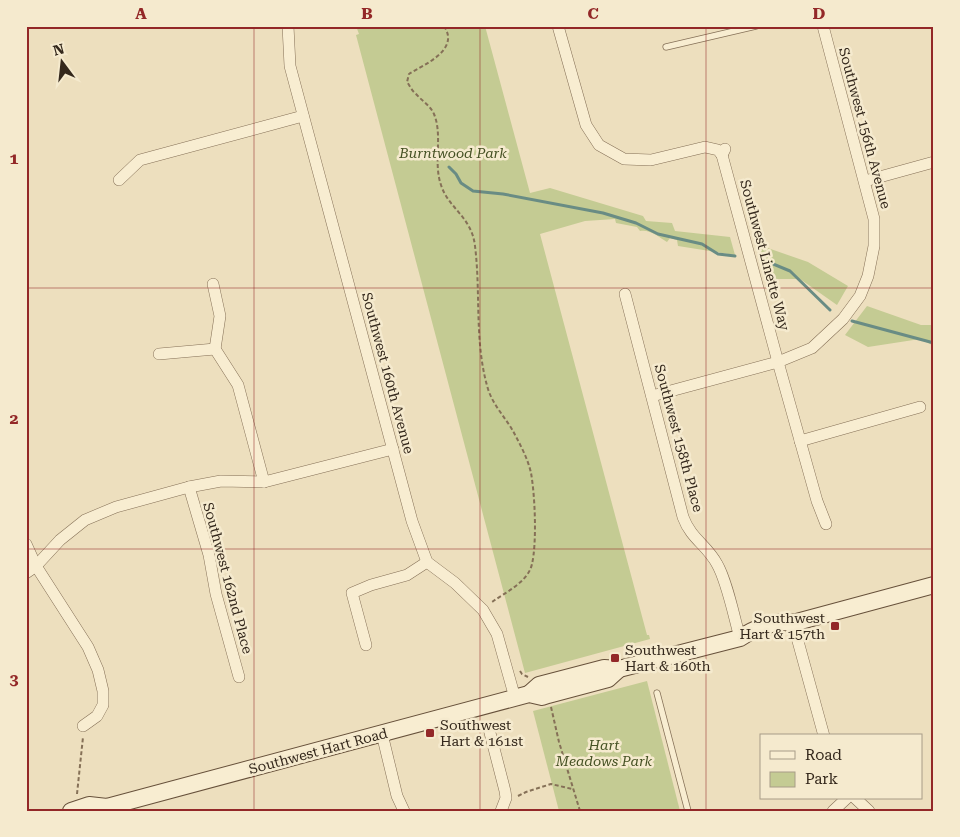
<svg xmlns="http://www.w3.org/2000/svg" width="960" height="837" font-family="'Roboto Serif',serif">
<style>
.green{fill:#c4cb93}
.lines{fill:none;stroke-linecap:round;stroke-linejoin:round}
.stream{stroke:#698c84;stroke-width:3}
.lane-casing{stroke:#857057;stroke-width:7}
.street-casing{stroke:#857057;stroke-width:12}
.secondary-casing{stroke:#67513b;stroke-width:18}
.path{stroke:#857057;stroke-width:2;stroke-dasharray:4 2.5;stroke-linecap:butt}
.lane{stroke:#f8edd1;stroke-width:5.5}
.street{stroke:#f8edd1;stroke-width:11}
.secondary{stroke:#f8edd1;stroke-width:16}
.grid{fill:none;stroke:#932828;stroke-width:1;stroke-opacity:0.55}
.poi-dot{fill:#932828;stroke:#f5eace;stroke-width:2}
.labels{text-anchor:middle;stroke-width:5;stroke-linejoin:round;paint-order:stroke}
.street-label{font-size:14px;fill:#34281c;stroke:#f5eace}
.park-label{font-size:14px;font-style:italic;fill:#455123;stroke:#f5eace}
.poi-label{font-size:14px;fill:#34281c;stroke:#f5eace;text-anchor:start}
.neatline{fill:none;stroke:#932828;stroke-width:2}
.grid-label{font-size:16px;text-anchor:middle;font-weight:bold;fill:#932828}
</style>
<rect width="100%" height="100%" fill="#eddfbe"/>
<g class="green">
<path d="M 356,26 L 485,26 L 530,193 L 550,188 L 643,216 L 646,221 L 672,223 L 675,231 L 730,237 L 735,255 L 678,246 L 677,240 L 670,238 L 667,242 C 659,237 650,229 640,231 L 637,227 L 616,223 L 615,219 L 585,221 L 540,234 L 647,635 L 649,635 L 650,639 L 525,673 L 356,35 L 359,34 Z"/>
<path d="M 759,245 L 808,262 L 848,286 L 837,305 L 800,279 L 768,279 Z"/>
<path d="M 867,306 L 921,325 L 934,325 L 934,346 L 920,339 L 868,347 L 845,335 Z"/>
<path d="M 647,681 L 680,811 L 559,811 L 533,711 Z"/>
</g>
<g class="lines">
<g class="stream">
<path d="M 449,167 L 456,174 L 461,183 L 473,191 L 503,194 L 603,213 L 636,223 L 658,234 L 702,244 L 718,254 L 735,256"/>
<path d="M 761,259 L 790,271 L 830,310"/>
<path d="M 852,321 L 934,343"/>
</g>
<g class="lane-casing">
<g id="lane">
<path d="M 666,47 L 756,26"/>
<path d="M 657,693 L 688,811"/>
</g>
</g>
<g class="street-casing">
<g id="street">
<path d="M 288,26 L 290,66 L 412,521 L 427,562 L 455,583 L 483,610 L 497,634 L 515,698"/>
<path d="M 558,26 L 586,125 L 599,145 L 624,159 L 651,160 L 705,147 L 718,150 L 722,155 L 725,149"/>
<path d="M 722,155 L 778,362 L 817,501 L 826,524"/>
<path d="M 119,180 L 140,160 L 303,116"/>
<path d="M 865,181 L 934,162"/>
<path d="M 213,284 L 220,316 L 215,349"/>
<path d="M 625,294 L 683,517 C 691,539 707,545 717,564 C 727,581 734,617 740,638"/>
<path d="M 215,349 L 238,385 L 264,482"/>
<path d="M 159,354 L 215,349"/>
<path d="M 652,396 L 778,362 L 812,348 L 843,319 L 860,296 L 868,276 L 874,246 L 874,219 L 823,26"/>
<path d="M 800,441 L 920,407"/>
<path d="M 189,487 L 209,555 L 216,594 L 239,677"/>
<path d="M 26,544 L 36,566 L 88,647 L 98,670 L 103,691 L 103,705 L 97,716 L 83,726"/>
<path d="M 26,573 L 36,566 L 60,540 L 85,520 L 116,507 L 189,487 L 221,481 L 264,482 L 393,449"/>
<path d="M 793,623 L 824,736"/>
<path d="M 366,645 L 352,593 L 371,585 L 407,575 L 427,562"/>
<path d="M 489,729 L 505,791 L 506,798 L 501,811"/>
<path d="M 382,734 L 397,796 L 404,811"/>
<path d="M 855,798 L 869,811"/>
<path d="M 833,811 L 847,798"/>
</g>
</g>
<g class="secondary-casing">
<g id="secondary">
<path d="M 529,694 L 539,685 L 604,668 L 619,669 L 740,638 C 755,628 775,620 793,623 L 934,585"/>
<path d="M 71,811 L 89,805 L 107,807 L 148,796 L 529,694 L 542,697 L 548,695 L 608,679 L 619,669"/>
</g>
</g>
<g class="path">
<path d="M 444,26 C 460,50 425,64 409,74 L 407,82 C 410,86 412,91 416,94 C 422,101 430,105 434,114 C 443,136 433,162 441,185 C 448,208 472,217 475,246 C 481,294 474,342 488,389 C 493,405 505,417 513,431 C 520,444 528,459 531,473 C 535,495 537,542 532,564 C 528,582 506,592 492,602"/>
<path d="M 520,671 L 522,674 L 528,677"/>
<path d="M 551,707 L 559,742 L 580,811"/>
<path d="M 77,794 L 83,737"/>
<path d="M 518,796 L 526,792 L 551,784 L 572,789"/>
</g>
<use href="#lane" class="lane"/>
<use href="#street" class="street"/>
<use href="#secondary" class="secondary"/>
</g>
<path class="grid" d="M 254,26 L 254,811M 480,26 L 480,811M 706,26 L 706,811M 26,288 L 934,288M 26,549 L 934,549"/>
<g class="poi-dot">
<rect x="830" y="621" width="10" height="10" rx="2.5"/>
<rect x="610" y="653" width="10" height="10" rx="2.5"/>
<rect x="425" y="728" width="10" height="10" rx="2.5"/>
</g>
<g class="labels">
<g class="street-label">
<text transform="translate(865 128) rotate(75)" y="5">Southwest 156th Avenue</text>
<text transform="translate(765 255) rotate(75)" y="5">Southwest Linette Way</text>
<text transform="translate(388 373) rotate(75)" y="5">Southwest 160th Avenue</text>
<text transform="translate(679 438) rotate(75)" y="5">Southwest 158th Place</text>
<text transform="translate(228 578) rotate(75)" y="5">Southwest 162nd Place</text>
<text transform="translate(318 751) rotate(-15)" y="5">Southwest Hart Road</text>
</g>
<g class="park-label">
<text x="453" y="158">Burntwood Park</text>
<text x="604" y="750">Hart<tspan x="604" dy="16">Meadows Park</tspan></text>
</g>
<g class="poi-label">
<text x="825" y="623" text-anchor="end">Southwest<tspan x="825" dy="16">Hart &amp; 157th</tspan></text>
<text x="625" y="655">Southwest<tspan x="625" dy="16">Hart &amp; 160th</tspan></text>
<text x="440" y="730">Southwest<tspan x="440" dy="16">Hart &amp; 161st</tspan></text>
</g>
</g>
<rect width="960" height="837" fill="none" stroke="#f5eace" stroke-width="55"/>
<rect x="760" y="734" width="162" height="65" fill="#f5eace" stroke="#a89c87"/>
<rect x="770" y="751" width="25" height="8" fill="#f8edd1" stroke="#a89c87"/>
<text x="805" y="760" font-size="15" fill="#34281c">Road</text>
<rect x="770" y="772" width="25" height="15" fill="#c4cb93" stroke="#a89c87"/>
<text x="805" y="784" font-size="15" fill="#34281c">Park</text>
<g transform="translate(62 62) rotate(345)" stroke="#f5eace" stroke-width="4" paint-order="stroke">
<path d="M0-4L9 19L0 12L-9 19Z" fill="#34281c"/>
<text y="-8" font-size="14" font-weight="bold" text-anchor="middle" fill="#34281c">N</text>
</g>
<rect x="28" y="28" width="904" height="782" class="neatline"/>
<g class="grid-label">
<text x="141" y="19">A</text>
<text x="367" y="19">B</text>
<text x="593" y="19">C</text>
<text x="819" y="19">D</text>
<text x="14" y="164">1</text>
<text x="14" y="424">2</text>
<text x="14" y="685">3</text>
</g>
</svg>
